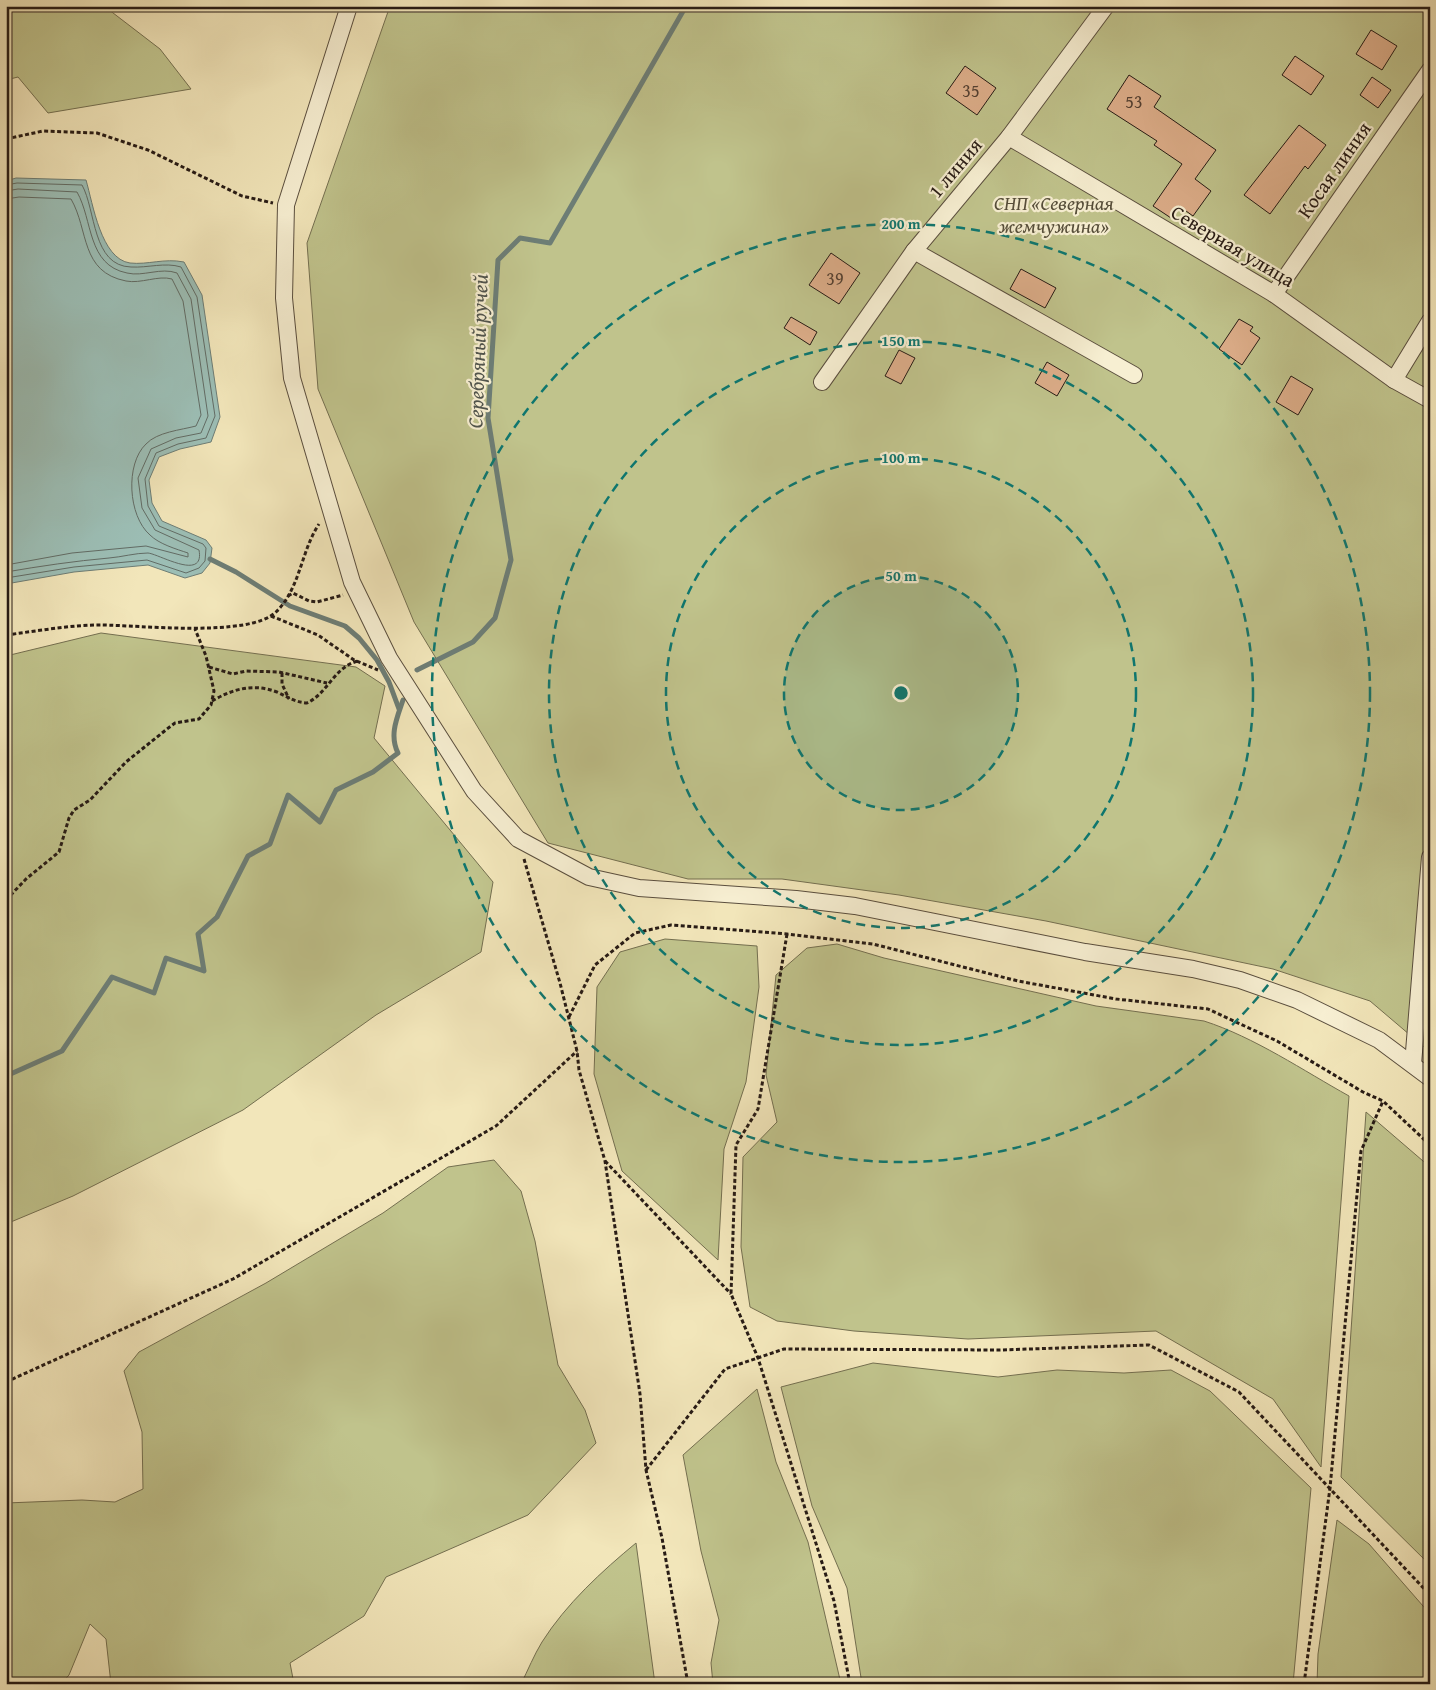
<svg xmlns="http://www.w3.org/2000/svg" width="1436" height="1690" font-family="'Gentium Book Plus',serif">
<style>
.green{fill:#c0c38c;stroke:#746f50}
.water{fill:#9cbeb5;stroke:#6d7d75}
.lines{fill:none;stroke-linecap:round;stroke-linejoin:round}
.shore{stroke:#626c65;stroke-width:1}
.stream{stroke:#6d7d75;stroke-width:5}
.building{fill:#dcad89;stroke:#271b15}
.minor-casing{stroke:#5a4e3e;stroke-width:18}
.path{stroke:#271b15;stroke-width:3;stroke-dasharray:4 2.5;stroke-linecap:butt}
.minor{stroke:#f7efd2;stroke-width:16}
.ring{fill:none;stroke:#0f766e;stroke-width:2.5;stroke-dasharray:9 6}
.labels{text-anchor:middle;stroke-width:4.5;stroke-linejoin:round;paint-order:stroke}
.number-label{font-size:18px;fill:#544032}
.street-label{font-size:20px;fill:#271b15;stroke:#f7efd2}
.park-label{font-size:20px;font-style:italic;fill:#554d39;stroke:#f7efd2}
.water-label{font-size:21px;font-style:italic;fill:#50544d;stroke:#f7efd2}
.centre{fill:#0f766e;stroke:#f7efd2;stroke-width:2.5}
.ring-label{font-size:15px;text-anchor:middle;font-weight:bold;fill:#0f766e;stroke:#f7efd2;stroke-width:4.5;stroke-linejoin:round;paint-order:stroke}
</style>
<rect width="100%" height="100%" fill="#f2e6ba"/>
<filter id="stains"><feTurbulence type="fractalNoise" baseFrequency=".004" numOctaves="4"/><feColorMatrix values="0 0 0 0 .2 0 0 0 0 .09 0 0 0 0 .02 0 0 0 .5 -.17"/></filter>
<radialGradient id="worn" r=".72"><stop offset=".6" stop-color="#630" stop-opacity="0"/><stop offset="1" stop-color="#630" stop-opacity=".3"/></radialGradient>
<g class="green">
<path d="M 6,6 L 104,6 L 160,49 L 191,89 L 48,113 L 18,77 L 6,80 Z"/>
<path d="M 390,6 L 1430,6 L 1430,1052 L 1370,1001 L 1273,969 L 1046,921 L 899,895 L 782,879 L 688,879 L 548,843 L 414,622 L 318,389 L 307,243 Z"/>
<path d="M 101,633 L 356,667 L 385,686 L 374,738 L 493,882 L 481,952 L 376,1015 L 243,1110 L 73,1196 L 6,1224 L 6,656 Z"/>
<path d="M 665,939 L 757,946 L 759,987 L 746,1082 L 724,1149 L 718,1260 L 622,1171 L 594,1074 L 597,987 L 620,952 Z"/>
<path d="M 837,944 L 884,958 L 1096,1006 L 1204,1021 C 1254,1037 1304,1071 1349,1096 L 1321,1467 L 1273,1399 L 1156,1331 L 968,1339 L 854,1331 L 777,1321 L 750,1307 L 741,1247 L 743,1157 L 777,1122 L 766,1075 L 776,975 L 807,948 Z"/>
<path d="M 1366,1112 L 1430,1167 L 1430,1565 L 1341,1477 Z"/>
<path d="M 494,1160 L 521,1191 L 535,1241 L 558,1365 L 585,1410 L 596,1443 L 528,1515 L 386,1577 L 364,1616 L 290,1663 L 294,1684 L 111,1684 L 106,1639 L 90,1624 L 69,1675 L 61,1684 L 6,1684 L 6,1503 L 82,1500 L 115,1502 L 143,1489 L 142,1432 L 124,1371 L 139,1352 L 266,1283 L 383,1213 L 448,1167 Z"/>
<path d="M 873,1363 L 998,1377 L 1057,1370 L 1124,1373 L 1171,1370 L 1210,1391 L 1311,1488 L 1293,1684 L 862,1684 L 847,1588 L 812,1506 L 781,1387 Z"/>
<path d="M 757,1389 L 776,1462 L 808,1542 L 841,1684 L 713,1684 L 711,1663 L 719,1620 L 701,1551 L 683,1455 Z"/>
<path d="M 1337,1520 L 1369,1544 L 1430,1614 L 1430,1684 L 1317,1684 L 1318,1654 Z"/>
<path d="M 636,1543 L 655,1684 L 521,1684 C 528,1670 534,1655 542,1642 C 566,1604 602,1571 636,1543 Z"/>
</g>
<path class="water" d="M 16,178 L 86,180 C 93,204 101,259 130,263 C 148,265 164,258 184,262 L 202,295 L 220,417 L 211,442 L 180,449 L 159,457 L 149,480 L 152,503 L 162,521 L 206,540 L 212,548 L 210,563 L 202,573 L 185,578 L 148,565 L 74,572 L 6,584 L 6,181 Z"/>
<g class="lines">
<g class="shore">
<path d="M 6,185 L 17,183 L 82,185 C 96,210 92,266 131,267 C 148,268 165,262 181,267 L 197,297 L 215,416 L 206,438 L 178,444 L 156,453 L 145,479 L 148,506 L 159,526 L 203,544 L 206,548 L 205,561 L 199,568 L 186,573 L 147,560 L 74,567 L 6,578"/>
<path d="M 6,191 L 18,189 L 77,192 C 93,220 87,265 127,273 C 143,277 161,267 177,273 L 191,299 L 208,416 L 201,433 L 176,438 L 151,449 L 138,478 L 142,508 L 155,530 L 199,550 C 205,582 159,554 148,553 C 135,553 122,557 109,558 C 75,561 41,566 6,572"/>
<path d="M 6,199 L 19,197 L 71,199 C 89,230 80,272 126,281 C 141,284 158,275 172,279 L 183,301 L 201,415 L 196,426 C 181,430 157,432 146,444 C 125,464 128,516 150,535 C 159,544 176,549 188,553 L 188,557 L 146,546 L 72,553 L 6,565"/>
</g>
<g class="stream">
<path d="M 210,559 L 236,572 L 290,606 L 345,626 L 359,638 L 377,660 L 389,682 L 399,709"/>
<path d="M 417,670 L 473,642 L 495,618 L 511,560 L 488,418 L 498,260 L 520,238 L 550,243 L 686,6"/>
<path d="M 6,1076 L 62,1051 L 112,977 L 154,993 L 166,958 L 204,971 L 198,934 L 217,917 L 248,856 L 270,844 L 288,795 L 320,822 L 336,790 L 373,772 L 398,753 C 389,735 397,718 403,700"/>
</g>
</g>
<g class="building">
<path d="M 1371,30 L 1397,46 L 1382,70 L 1356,54 Z"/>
<path d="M 1295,56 L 1324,76 L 1311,95 L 1282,75 Z"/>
<path d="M 965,66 L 996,88 L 977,115 L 946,93 Z"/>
<path d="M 1129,75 L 1161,96 L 1154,107 L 1216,150 L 1195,179 L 1211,191 L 1193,216 L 1179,206 L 1171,218 L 1153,206 L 1182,164 L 1154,145 L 1157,141 L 1107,109 Z"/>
<path d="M 1372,77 L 1391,90 L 1378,108 L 1360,95 Z"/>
<path d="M 1299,125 L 1326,145 L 1308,169 L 1305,166 L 1270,214 L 1244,195 Z"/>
<path d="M 831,253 L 860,273 L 839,304 L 809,285 Z"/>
<path d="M 1021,269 L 1056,288 L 1045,308 L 1010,289 Z"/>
<path d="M 791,317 L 817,332 L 810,345 L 784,328 Z"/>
<path d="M 1239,319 L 1253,327 L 1250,331 L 1260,338 L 1242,365 L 1219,349 Z"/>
<path d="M 899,350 L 915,358 L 901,384 L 885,376 Z"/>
<path d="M 1047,362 L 1069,375 L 1057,396 L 1035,383 Z"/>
<path d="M 1291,376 L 1313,389 L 1298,415 L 1276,402 Z"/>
</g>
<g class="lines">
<g class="minor-casing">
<g id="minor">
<path d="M 349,6 L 286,205 L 284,298 L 292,378 L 352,582 L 389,658 L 474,791 L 518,839 L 589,877 L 639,888 L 796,899 L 855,906 L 1085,952 L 1193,969 L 1240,980 L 1297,1000 L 1379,1040 L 1430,1078"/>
<path d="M 1009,137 L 1274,294 L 1394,380 L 1430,400"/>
<path d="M 914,251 L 1134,375"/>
<path d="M 1274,294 L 1430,70"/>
<path d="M 1394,380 L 1430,321"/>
<path d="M 822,382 L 914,251 L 1009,137 L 1106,6"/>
<path d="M 1413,1064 L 1430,857"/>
</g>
</g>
<g class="path">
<path d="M 6,139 L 43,131 L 97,133 L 148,150 L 242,196 L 273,203"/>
<path d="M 288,596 L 293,593 L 309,601 L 317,602 L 343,595"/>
<path d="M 271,616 L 318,635 L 354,660 L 378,670"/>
<path d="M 6,635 C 37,631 70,625 101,625 C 139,625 249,638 276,612 C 300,589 301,551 319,524"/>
<path d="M 209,667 L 233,674 L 246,671 L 279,672 L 327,683"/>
<path d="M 282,673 L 282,684 L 289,699"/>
<path d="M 212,701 C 233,689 253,683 277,692 C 288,697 294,702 307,703 C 328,693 334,667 358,661"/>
<path d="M 524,859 L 560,983 L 577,1051 L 579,1070 L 605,1161 L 640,1394 L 646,1470 L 662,1538 L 688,1684"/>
<path d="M 6,900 L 26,879 L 59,852 L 69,818 L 74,810 L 90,800 L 126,762 L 167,729 L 175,723 L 199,719 L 211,705 L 214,691 L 206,656 L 195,629"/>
<path d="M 787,934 L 758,1109 L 736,1145 L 731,1294 L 758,1358 L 834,1601 L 850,1684"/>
<path d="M 569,1017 L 595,965 L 635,933 L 671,925 L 787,934 L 873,944 L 1018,981 L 1116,999 L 1208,1009 L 1277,1041 L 1363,1092 L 1383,1101 L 1430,1145"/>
<path d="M 605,1161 L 731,1294"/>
<path d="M 6,1382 L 233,1279 L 496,1126 L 577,1051"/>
<path d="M 646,1470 L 725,1369 L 784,1349 L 1000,1350 L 1149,1345 L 1239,1392 L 1430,1595"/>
<path d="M 1304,1684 L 1330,1488 L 1361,1151 L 1383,1101"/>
</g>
<use href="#minor" class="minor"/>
</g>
<circle cx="901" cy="693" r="117" fill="#0f766e" fill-opacity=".12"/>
<g class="ring">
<circle cx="901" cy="693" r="117"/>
<circle cx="901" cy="693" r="235"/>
<circle cx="901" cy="693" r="352"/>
<circle cx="901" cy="693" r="469"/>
</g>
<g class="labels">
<g class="number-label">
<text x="971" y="97">35</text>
<text x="1134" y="108">53</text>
<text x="835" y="285">39</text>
</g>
<g class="street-label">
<text transform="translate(955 168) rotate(-50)" y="7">1 линия</text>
<text transform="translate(1334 170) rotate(-55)" y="7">Косая линия</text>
<text transform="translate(1233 246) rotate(31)" y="7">Северная улица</text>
</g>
<g class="park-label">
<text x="1054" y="210">СНП «Северная<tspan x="1054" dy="23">жемчужина»</tspan></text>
</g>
<g class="water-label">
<text transform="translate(478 351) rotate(-88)" y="7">Серебряный ручей</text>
</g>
</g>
<circle cx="901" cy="693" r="8" class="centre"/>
<g class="ring-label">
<text x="901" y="229">200 m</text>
<text x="901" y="346">150 m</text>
<text x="901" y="463">100 m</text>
<text x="901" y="581">50 m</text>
</g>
<rect width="1436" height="1690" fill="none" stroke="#f2e6ba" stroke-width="25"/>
<rect x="8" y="8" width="1421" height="1675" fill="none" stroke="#271b15" stroke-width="2.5"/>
<rect x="12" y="12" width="1411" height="1665" fill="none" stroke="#271b15"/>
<rect width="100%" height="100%" filter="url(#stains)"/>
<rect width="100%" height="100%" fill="url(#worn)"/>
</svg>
